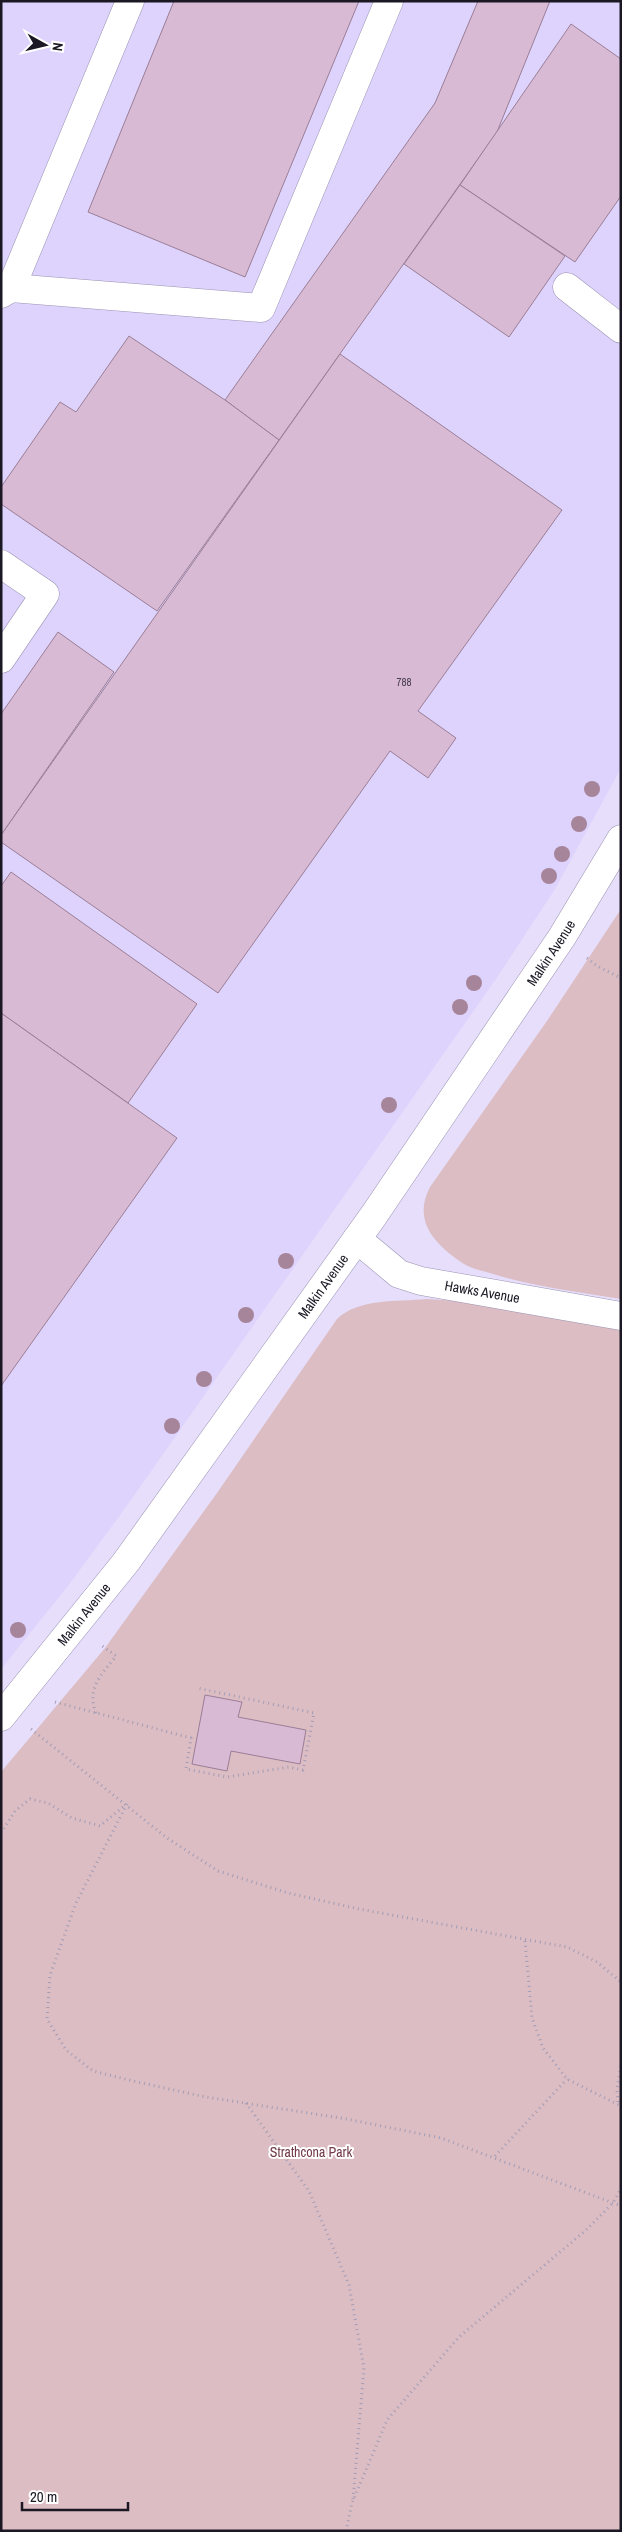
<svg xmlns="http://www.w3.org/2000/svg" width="622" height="2532" font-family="'Archivo Narrow',sans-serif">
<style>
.built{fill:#ded3fd}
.green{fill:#dcbdc3}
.building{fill:#d9bad5;stroke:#9a7e96}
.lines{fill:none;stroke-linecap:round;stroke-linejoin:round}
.minor-casing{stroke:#9a92b2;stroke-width:29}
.path{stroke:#a39cb4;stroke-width:3;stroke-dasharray:1 4;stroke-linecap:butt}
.minor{stroke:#fff;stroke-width:28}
.tree{fill:#a6849a}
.labels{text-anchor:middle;stroke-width:4;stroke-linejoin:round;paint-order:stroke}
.number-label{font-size:11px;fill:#4a4050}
.street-label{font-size:14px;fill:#1b1824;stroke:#fff}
.park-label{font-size:14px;fill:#723a4a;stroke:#fff}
</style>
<rect width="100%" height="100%" fill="#e6defb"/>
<path class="built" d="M 1,1 L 621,1 L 621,768 L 555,889 L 498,976 L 126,1507 L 68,1586 L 1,1669 Z"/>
<g class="green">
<path d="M 621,909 L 621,1299 C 578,1292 535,1287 493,1274 C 484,1271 472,1269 464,1264 C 435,1245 412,1221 430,1187 L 547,1021 Z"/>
<path d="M 427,1299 L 459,1301 L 621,1329 L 621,2531 L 1,2531 L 1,1772 L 105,1648 L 217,1493 L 337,1319 C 359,1298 397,1302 427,1299 Z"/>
</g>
<g class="building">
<path d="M 174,1 L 359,1 L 245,277 L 88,212 Z"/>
<path d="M 478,1 L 550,1 L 497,132 L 279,440 L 225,400 L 435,103 Z"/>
<path d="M 571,24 L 621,59 L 621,196 L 575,262 L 460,185 Z"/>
<path d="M 460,185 L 565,256 L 509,337 L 404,264 Z"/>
<path d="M 129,336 L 225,400 L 279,440 L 157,611 L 1,504 L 1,487 L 60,402 L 76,412 Z"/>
<path d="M 340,354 L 562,510 L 418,711 L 456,738 L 428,778 L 390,751 L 218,993 L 1,842 L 1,835 Z"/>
<path d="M 58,632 L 114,672 L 1,835 L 1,714 Z"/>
<path d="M 11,872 L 197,1004 L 128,1103 L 1,1013 L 1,886 Z"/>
<path d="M 1,1013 L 177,1138 L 1,1386 Z"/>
<path d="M 205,1695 L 242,1702 L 238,1717 L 306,1730 L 300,1764 L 231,1751 L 227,1771 L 192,1764 Z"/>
</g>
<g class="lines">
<g class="minor-casing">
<g id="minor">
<path d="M 567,287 L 621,329"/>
<path d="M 11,288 L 261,308 L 389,1"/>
<path d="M 1,294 L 11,288 L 130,1"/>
<path d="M 1,564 L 45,594 L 1,659"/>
<path id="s1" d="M 357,1239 L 399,1274 L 421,1281 L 621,1316"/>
<path id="s2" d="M 1,1717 L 126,1562 L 374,1215 L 562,937 L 621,839"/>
</g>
</g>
<g class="path">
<path d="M 587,958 L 597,966 L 621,978"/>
<path d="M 55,1702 L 191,1738 L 186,1769 L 227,1777 L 289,1767 L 303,1770 L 314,1713 L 197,1688"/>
<path d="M 96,1713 C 86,1688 102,1674 116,1656 L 101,1645"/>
<path d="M 31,1729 L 167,1838 L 218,1871 L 288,1893 L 359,1909 L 567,1947 L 597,1962 L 621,1982"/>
<path d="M 127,1804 L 76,1903 L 50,1975 L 47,2019 L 66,2050 L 93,2071 L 137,2082 L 206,2097 L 347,2119 L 441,2138 L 621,2206"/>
<path d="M 1,1833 L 15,1811 L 30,1799 L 48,1803 L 72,1818 L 100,1826 L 124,1806"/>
<path d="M 525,1941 L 532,2018 L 543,2048 L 567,2079 L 621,2106"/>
<path d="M 618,2102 L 617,2089 L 621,2066"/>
<path d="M 246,2103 L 309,2191 L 349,2285 L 364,2368 L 353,2499"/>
<path d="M 495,2156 L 567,2079"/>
<path d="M 346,2531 L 352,2503 L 387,2420 L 459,2337 L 585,2231 L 613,2203 L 621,2189"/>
</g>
<use href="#minor" class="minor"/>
</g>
<g class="tree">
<circle cx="592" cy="789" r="8"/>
<circle cx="579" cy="824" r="8"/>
<circle cx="562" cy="854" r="8"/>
<circle cx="549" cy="876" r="8"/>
<circle cx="474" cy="983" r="8"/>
<circle cx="460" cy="1007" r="8"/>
<circle cx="389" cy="1105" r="8"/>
<circle cx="286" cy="1261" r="8"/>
<circle cx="246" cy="1315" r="8"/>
<circle cx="204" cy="1379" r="8"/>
<circle cx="172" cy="1426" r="8"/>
<circle cx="18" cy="1630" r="8"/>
</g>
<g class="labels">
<g class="number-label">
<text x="404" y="686">788</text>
</g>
<g class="street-label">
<text dy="5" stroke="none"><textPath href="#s2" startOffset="942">Malkin Avenue</textPath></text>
<text dy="5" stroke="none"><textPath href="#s2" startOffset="538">Malkin Avenue</textPath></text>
<text dy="5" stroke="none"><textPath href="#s1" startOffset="140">Hawks Avenue</textPath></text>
<text dy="5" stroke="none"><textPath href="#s2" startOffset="132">Malkin Avenue</textPath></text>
</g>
<g class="park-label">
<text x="311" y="2157">Strathcona Park</text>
</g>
</g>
<rect width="622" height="2532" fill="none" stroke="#1b1824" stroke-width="5"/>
<g transform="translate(45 45) rotate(98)" stroke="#ffffff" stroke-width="4" paint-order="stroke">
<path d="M0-4L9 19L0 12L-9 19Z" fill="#1b1824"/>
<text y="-8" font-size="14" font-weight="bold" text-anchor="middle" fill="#1b1824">N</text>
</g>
<path d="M22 2502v8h106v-8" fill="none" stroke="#1b1824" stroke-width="2.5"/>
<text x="30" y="2502" font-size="15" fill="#1b1824" stroke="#ffffff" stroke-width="4" paint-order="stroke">20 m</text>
</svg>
